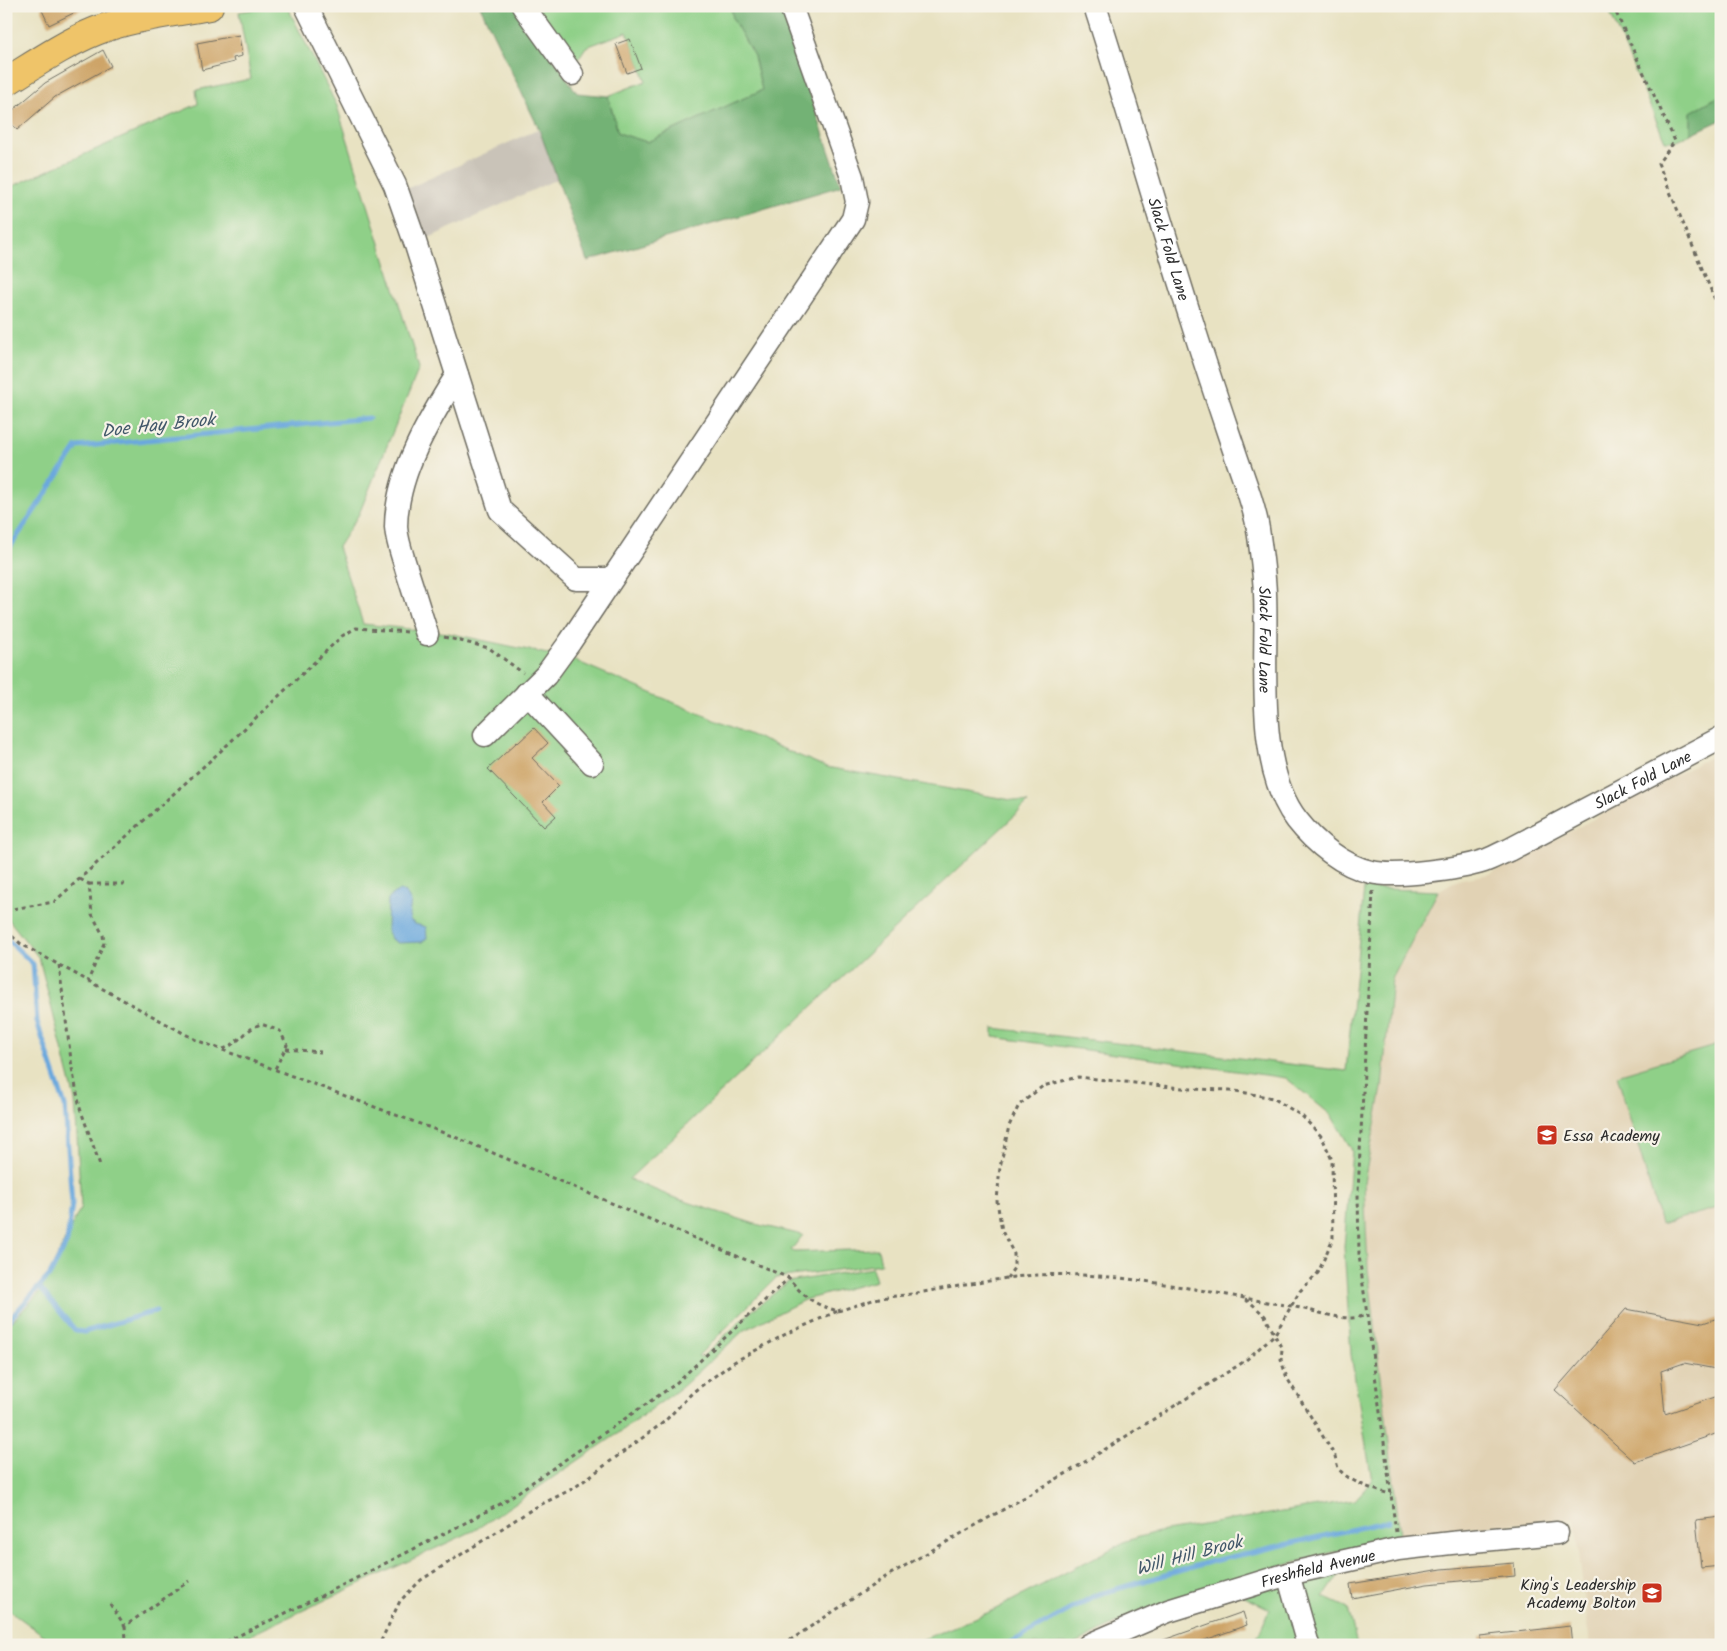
<svg xmlns="http://www.w3.org/2000/svg" width="1727" height="1651" font-family="Kalam,sans-serif">
<style>
.built{fill:#e1d2b4}
.industrial{fill:#c9c3b8}
.green{fill:#8fd088;stroke:#5d7e5a}
.forest{fill:#73b274;stroke:#4f6e50}
.water{fill:#6ba8dd;stroke:#4b6a84}
.lines{fill:none;stroke-linecap:round;stroke-linejoin:round}
.stream{stroke:#6ba8dd;stroke-width:5}
.building{fill:#cea468}
.minor-casing{stroke:#6d6b60;stroke-width:25}
.major-casing{stroke:#6d6b60;stroke-width:30}
.path{stroke:#6d6b60;stroke-width:3;stroke-dasharray:4 4;stroke-linecap:butt}
.minor{stroke:#fff;stroke-width:22}
.major{stroke:#efc469;stroke-width:28}
.labels{text-anchor:middle;stroke-width:4.5;stroke-linejoin:round;paint-order:stroke}
.street-label{font-size:16px;fill:#2b2b2b;stroke:#f7f3e8}
.poi-label{font-size:16px;fill:#2b2b2b;stroke:#f7f3e8;text-anchor:start}
.water-label{font-size:18px;font-style:italic;fill:#415769;stroke:#f7f3e8}
</style>
<rect width="100%" height="100%" fill="#f7f3e8"/>
<filter id="ink" filterUnits="userSpaceOnUse"><feTurbulence type="fractalNoise" baseFrequency=".02" numOctaves="2"/><feDisplacementMap in="SourceGraphic" scale="10" xChannelSelector="R" yChannelSelector="G"/><feConvolveMatrix kernelMatrix="1 2 1 2 8 2 1 2 1" color-interpolation-filters="sRGB"/></filter>
<filter id="wash" filterUnits="userSpaceOnUse"><feTurbulence type="fractalNoise" baseFrequency=".0096" numOctaves="4" result="noise"/><feDisplacementMap in="SourceGraphic" scale="20" xChannelSelector="R" yChannelSelector="G"/><feGaussianBlur stdDeviation="1.12" result="paint"/><feColorMatrix in="noise" values="0 0 0 0 0 0 0 0 0 0 0 0 0 0 0 0 0 1.4 0 .05"/><feComposite in="paint" operator="in"/></filter>
<g filter="url(#wash)">
<rect width="100%" height="100%" fill="#e8e2c2"/>
<path class="built" d="M 1721,751 L 1721,1645 L 1590,1645 L 1575,1519 L 1400,1534 L 1381,1403 L 1364,1226 L 1364,1182 L 1382,1088 L 1392,979 L 1438,891 L 1457,880 L 1489,874 L 1506,866 Z"/>
<path class="industrial" d="M 539,129 L 557,179 L 422,241 L 404,190 Z"/>
<g class="green">
<path d="M 272,6 L 287,6 L 337,106 L 419,368 L 359,514 L 338,547 L 363,624 L 448,633 L 571,659 L 826,767 L 1028,803 L 629,1179 L 672,1197 L 755,1224 L 803,1235 L 791,1250 L 794,1252 L 878,1249 L 881,1264 L 776,1278 L 698,1356 L 702,1357 L 748,1314 L 788,1282 L 872,1268 L 876,1281 L 804,1300 L 743,1331 L 682,1387 L 613,1437 L 475,1530 L 229,1645 L 57,1645 L 6,1608 L 6,1328 L 40,1292 L 81,1207 L 75,1100 L 39,958 L 6,916 L 6,172 L 13,186 L 198,104 L 196,90 L 251,79 L 239,12 Z"/>
<path d="M 542,6 L 731,6 L 733,19 L 754,56 L 762,90 L 647,142 L 618,133 L 608,96 L 646,81 L 627,32 L 586,47 L 578,59 L 534,9 Z"/>
<path d="M 1607,6 L 1721,6 L 1721,95 L 1691,112 L 1691,134 L 1675,141 L 1665,141 Z"/>
<path d="M 1364,888 L 1438,891 L 1392,979 L 1382,1088 L 1364,1182 L 1368,1269 L 1400,1534 L 1256,1573 L 1121,1621 L 1073,1645 L 909,1645 L 992,1611 L 1126,1541 L 1153,1533 L 1355,1500 L 1372,1481 L 1351,1355 L 1344,1247 L 1352,1150 L 1331,1115 L 1286,1078 L 993,1037 L 993,1028 L 1346,1071 Z"/>
<path d="M 1721,1044 L 1721,1207 L 1661,1224 L 1617,1075 Z"/>
<path d="M 1348,1561 L 1324,1597 L 1348,1608 L 1357,1645 L 1254,1645 L 1270,1609 L 1232,1591 Z"/>
</g>
<g class="forest">
<path d="M 480,6 L 517,6 L 577,93 L 608,96 L 618,133 L 647,142 L 762,90 L 754,56 L 733,19 L 731,6 L 784,6 L 784,17 L 841,186 L 587,261 L 539,129 Z"/>
<path d="M 1721,95 L 1721,120 L 1691,134 L 1691,112 Z"/>
</g>
<path class="water" d="M 400,891 L 406,893 L 411,902 L 409,915 L 410,920 L 415,924 L 426,927 L 427,938 L 422,942 L 398,943 L 391,939 L 387,929 L 388,900 L 394,893 Z"/>
<g class="lines">
<g class="stream">
<path d="M 6,553 L 77,447 L 369,418"/>
<path d="M 6,938 L 33,964 L 37,1022 L 65,1106 L 72,1204 L 67,1242 L 50,1275 L 6,1323"/>
<path d="M 40,1288 L 76,1331 L 84,1332 L 156,1311"/>
<path d="M 1007,1645 L 1096,1595 L 1213,1561 L 1389,1521"/>
</g>
</g>
<g id="blocks">
<g class="building">
<path d="M 40,6 L 88,6 L 49,25 Z"/>
<path d="M 239,35 L 242,56 L 233,58 L 234,62 L 202,70 L 197,43 Z"/>
<path d="M 630,39 L 641,68 L 627,73 L 616,44 Z"/>
<path d="M 103,50 L 111,66 L 55,97 L 17,130 L 6,118 L 6,116 L 45,83 Z"/>
<path d="M 534,728 L 548,743 L 532,758 L 559,786 L 543,802 L 556,816 L 544,827 L 488,769 L 517,742 L 518,743 Z"/>
<path d="M 1626,1309 L 1703,1323 L 1721,1317 L 1721,1370 L 1684,1363 L 1661,1371 L 1665,1414 L 1721,1395 L 1721,1432 L 1635,1462 L 1555,1390 Z"/>
<path d="M 1721,1517 L 1721,1566 L 1701,1568 L 1696,1520 Z"/>
<path d="M 1514,1563 L 1515,1576 L 1427,1584 L 1352,1598 L 1350,1584 L 1442,1569 Z"/>
<path d="M 1243,1612 L 1247,1625 L 1191,1645 L 1155,1645 L 1155,1643 Z"/>
<path d="M 1570,1626 L 1572,1645 L 1480,1645 L 1480,1636 Z"/>
</g>
</g>
</g>
<g filter="url(#ink)">
<use href="#blocks" fill-opacity="0" stroke="#6d6b60" stroke-width="1"/>
<g class="lines">
<g class="minor-casing">
<g id="minor">
<path d="M 306,6 L 395,185 L 415,242 L 500,510 L 576,579 L 611,579"/>
<path d="M 523,6 L 572,74"/>
<path id="s1" d="M 1095,6 C 1129,111 1158,217 1192,322 C 1206,367 1221,411 1236,456 C 1244,480 1254,504 1258,529 C 1261,550 1264,572 1265,593 C 1268,660 1254,765 1297,820 C 1315,843 1343,866 1371,872 C 1396,878 1459,869 1484,861 C 1493,858 1501,853 1509,850 L 1721,738"/>
<path d="M 427,634 C 420,613 414,592 407,571 C 403,557 397,542 396,527 C 396,474 430,418 457,375"/>
<path d="M 527,693 L 592,763"/>
<path d="M 485,735 L 546,675 L 570,642 L 853,219 L 857,202 L 852,177 L 793,12 L 793,6"/>
<path d="M 1288,1574 L 1308,1645"/>
<path id="s2" d="M 1089,1645 L 1168,1611 L 1288,1574 L 1398,1549 L 1451,1543 L 1557,1533"/>
</g>
</g>
<g class="major-casing">
<path id="major" d="M 6,82 C 35,64 64,44 96,31 C 131,17 172,13 209,6"/>
</g>
<g class="path">
<path d="M 1613,6 L 1675,141 L 1658,163 L 1721,314"/>
<path d="M 444,637 L 489,648 L 523,673"/>
<path d="M 80,879 L 89,884 L 92,914 L 103,935 L 104,943 L 88,981"/>
<path d="M 89,884 L 128,884"/>
<path d="M 1373,891 L 1358,1192 L 1359,1255 L 1396,1532"/>
<path d="M 6,910 L 54,902 L 224,748 L 342,636 L 356,628 L 408,632"/>
<path d="M 6,931 L 21,944 L 196,1040 L 460,1139 L 789,1278 C 803,1297 815,1305 838,1311 L 786,1334 L 734,1362 L 693,1392 L 664,1422 L 574,1488 L 534,1508 L 421,1580 L 400,1601 L 379,1645"/>
<path d="M 59,965 L 72,1068 L 80,1108 L 100,1165"/>
<path d="M 223,1049 C 238,1044 246,1029 261,1024 L 280,1031 L 287,1045 L 275,1069"/>
<path d="M 286,1049 L 321,1052"/>
<path d="M 1245,1300 L 1250,1302 L 1265,1316 L 1282,1349 L 1281,1360 L 1287,1378 L 1335,1456 C 1336,1460 1337,1465 1338,1468 C 1347,1481 1376,1491 1391,1494"/>
<path d="M 838,1311 L 879,1298 L 905,1295 L 1007,1278 C 1096,1265 1197,1291 1285,1305 C 1307,1308 1330,1318 1352,1318 C 1357,1318 1363,1316 1367,1315"/>
<path d="M 110,1604 L 125,1626"/>
<path d="M 125,1645 L 126,1640 L 125,1626 L 189,1581"/>
<path d="M 219,1645 L 319,1597 L 463,1524 L 502,1503 L 674,1385 L 789,1278"/>
<path d="M 783,1645 L 887,1576 L 1067,1473 L 1165,1412 L 1245,1361 L 1275,1334 L 1300,1291 L 1318,1273 L 1333,1238 L 1332,1160 L 1322,1137 L 1302,1116 L 1273,1098 L 1230,1090 L 1191,1089 L 1078,1077 L 1043,1086 L 1019,1105 L 1009,1126 L 1000,1167 L 997,1201 L 1002,1231 L 1014,1254 L 1014,1268 L 1007,1278"/>
</g>
<use href="#minor" class="minor"/>
<use href="#major" class="major"/>
</g>
</g>
<defs>
<g id="school-square" transform="scale(1.125)"><rect x="-9" y="-9" width="18" height="18" rx="4" fill="#c8321e" stroke="#f7f3e8"/><path d="M0-5L7-2L0 1L-7-2ZM-4 1L0 2.5L4 1V4Q0 6-4 4Z" fill="#fff"/></g>
</defs>
<g fill-rule="evenodd">
<use href="#school-square" x="1547" y="1135"/>
<use href="#school-square" x="1652" y="1593"/>
</g>
<g class="labels">
<g class="street-label">
<text dy="6" stroke="none"><textPath href="#s1" startOffset="254">Slack Fold Lane</textPath></text>
<text dy="6" stroke="none"><textPath href="#s1" startOffset="659">Slack Fold Lane</textPath></text>
<text dy="6" stroke="none"><textPath href="#s1" startOffset="1230">Slack Fold Lane</textPath></text>
<text dy="6" stroke="none"><textPath href="#s2" startOffset="242">Freshfield Avenue</textPath></text>
</g>
<g class="poi-label">
<text x="1563" y="1141">Essa Academy</text>
<text x="1636" y="1590" text-anchor="end">King's Leadership<tspan x="1636" dy="18">Academy Bolton</tspan></text>
</g>
<g class="water-label">
<text transform="translate(158 425) rotate(-6)" y="6">Doe Hay Brook</text>
<text transform="translate(1189 1555) rotate(-15)" y="6">Will Hill Brook</text>
</g>
</g>
<rect width="1727" height="1651" fill="none" stroke="#f7f3e8" stroke-width="25"/>
</svg>
